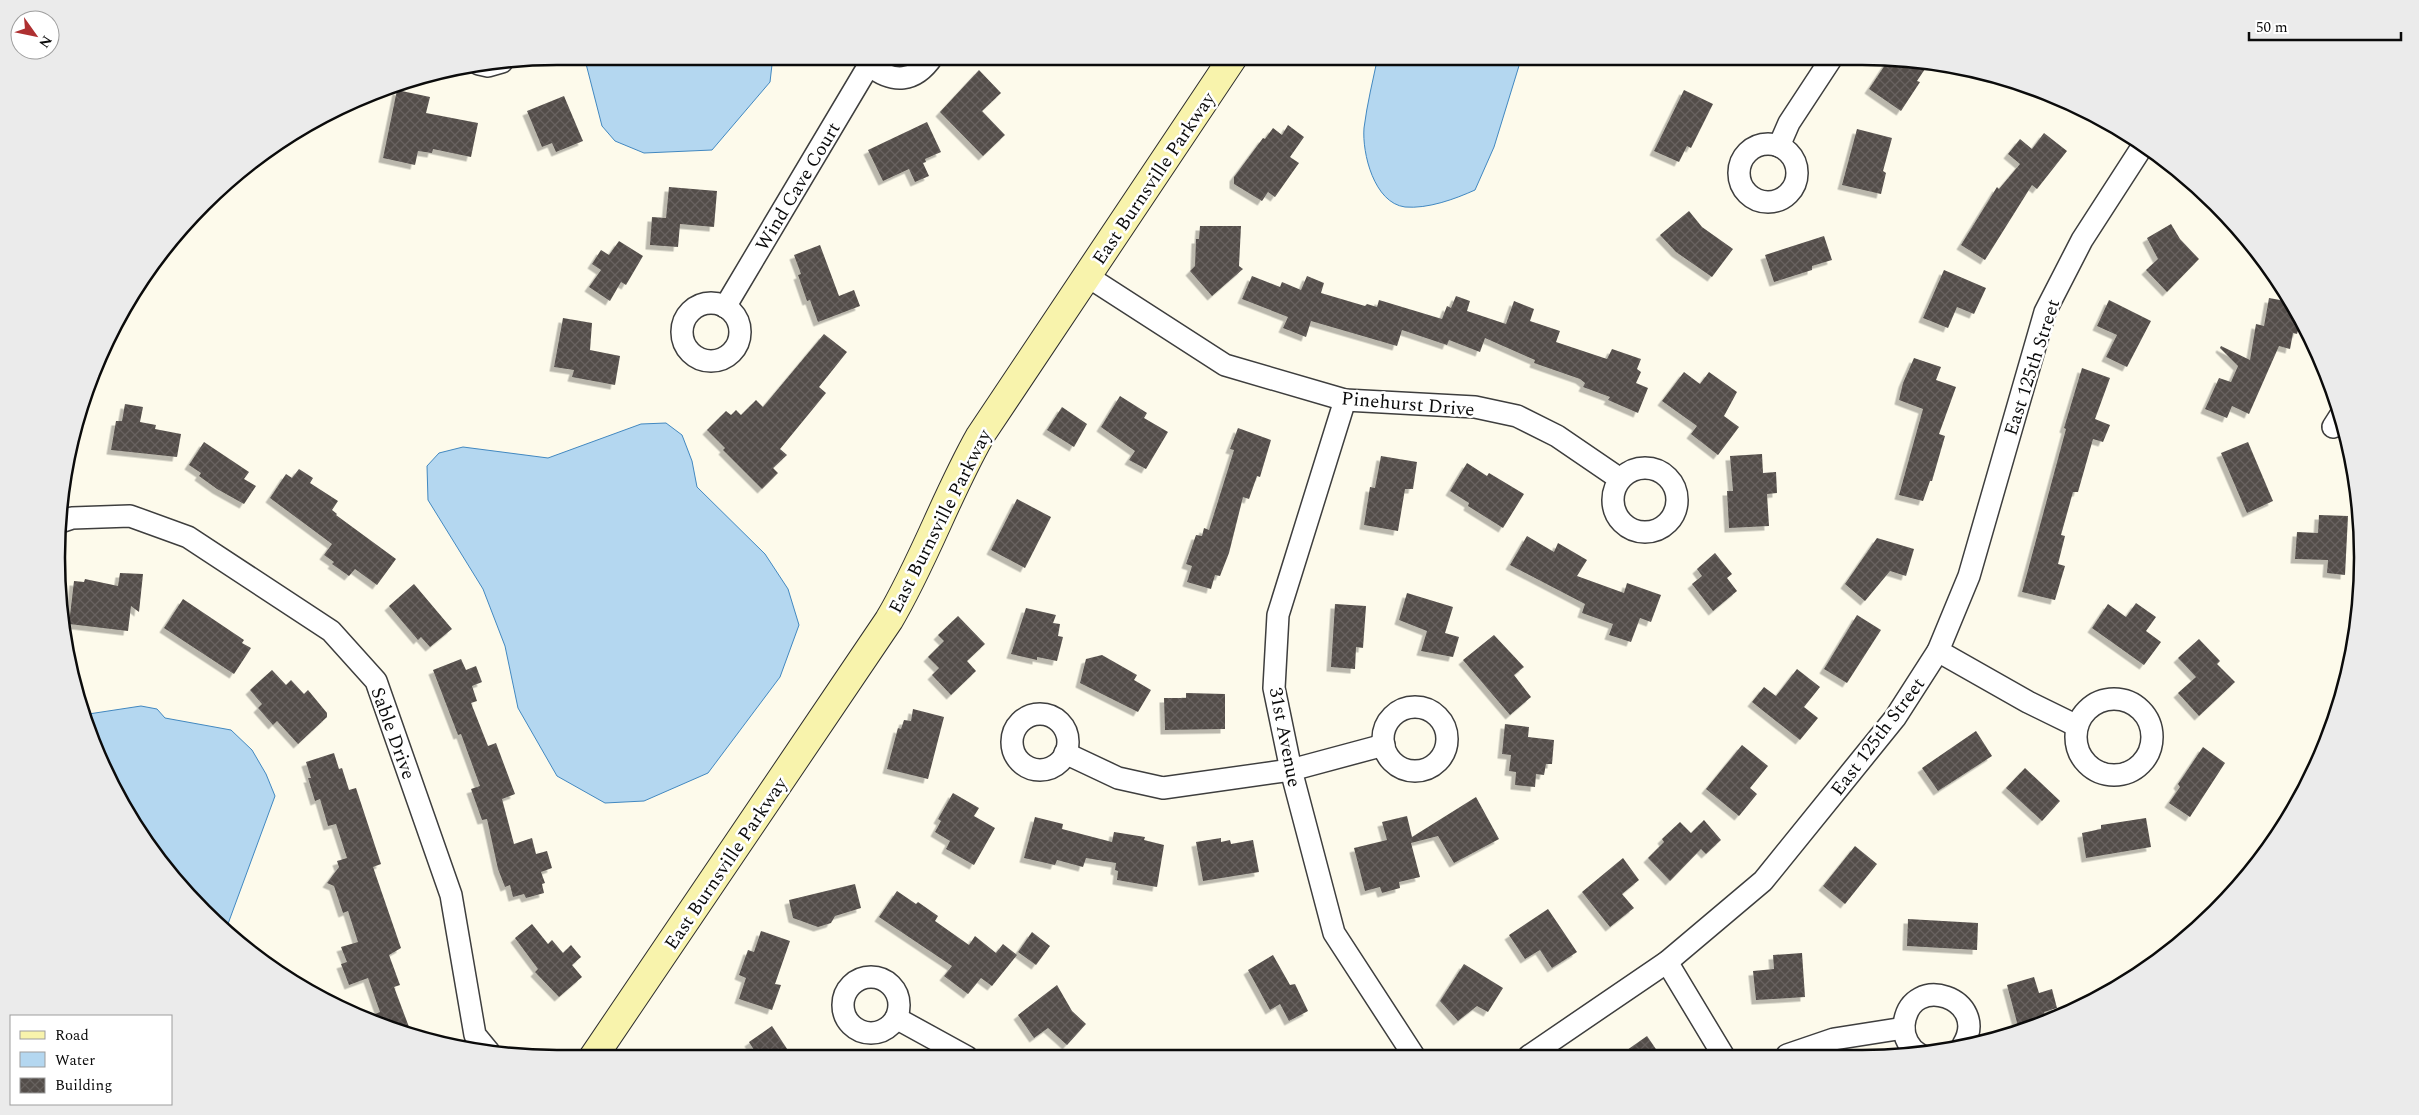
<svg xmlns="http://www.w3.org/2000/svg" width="2419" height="1115" font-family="Spectral,serif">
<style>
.water{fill:#b4d7f0;stroke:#4288c0}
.building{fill:url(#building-cross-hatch);filter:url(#shadow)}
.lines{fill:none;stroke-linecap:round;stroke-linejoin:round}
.street-casing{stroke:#3e3e3e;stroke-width:24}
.secondary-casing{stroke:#2d2d2d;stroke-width:30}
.street{stroke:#fff;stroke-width:21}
.secondary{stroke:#f8f3ac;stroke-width:28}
.labels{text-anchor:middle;stroke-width:5;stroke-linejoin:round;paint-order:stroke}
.street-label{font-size:19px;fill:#0b0b0b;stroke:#fff}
.rim{fill:none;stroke:#0b0b0b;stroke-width:2.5}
</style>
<defs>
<pattern id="building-cross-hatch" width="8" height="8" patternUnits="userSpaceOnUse" patternTransform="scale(1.25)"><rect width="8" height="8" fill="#534d49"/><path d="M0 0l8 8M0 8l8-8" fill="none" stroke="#67625f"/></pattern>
<filter id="shadow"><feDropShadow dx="-4.5" dy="4.5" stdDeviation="0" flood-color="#0004"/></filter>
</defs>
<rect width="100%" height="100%" fill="#fdfaeb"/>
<g class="water">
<path d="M 584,56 L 773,56 L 770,82 L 712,150 L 644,153 L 615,141 L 602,126 Z"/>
<path d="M 1378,56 L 1522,56 L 1494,147 L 1475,190 C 1455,199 1428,209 1405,207 C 1374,203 1362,153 1364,128 C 1367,104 1373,80 1378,56 Z"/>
<path d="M 666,423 L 682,435 L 692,461 L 697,487 L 765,554 L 788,589 L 799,625 L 780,677 L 708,773 L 644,801 L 605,803 L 557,776 L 518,708 L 505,646 L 483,589 L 428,500 L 427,466 L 439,453 L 463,447 L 548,458 L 641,424 Z"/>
<path d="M 141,706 L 157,709 L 165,718 L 231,730 L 252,750 L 266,774 L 275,796 L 225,932 L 180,888 L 123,808 L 82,715 Z"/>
</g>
<g class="building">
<path d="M 1889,59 L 1929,63 L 1917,81 L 1920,82 L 1901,111 L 1869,89 Z"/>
<path d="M 979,70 L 1001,93 L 982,111 L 1005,135 L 983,156 L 940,112 Z"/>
<path d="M 397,90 L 430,97 L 426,113 L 478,123 L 471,157 L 433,149 L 432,153 L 418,151 L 415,165 L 383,158 Z"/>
<path d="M 1684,90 L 1713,104 L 1691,148 L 1687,146 L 1679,162 L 1654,151 Z"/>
<path d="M 564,96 L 583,141 L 556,152 L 552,143 L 542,147 L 527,111 Z"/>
<path d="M 927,122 L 941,152 L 925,159 L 926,162 L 923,163 L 929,176 L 915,182 L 909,169 L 883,181 L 868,150 Z"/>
<path d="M 1288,125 L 1304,137 L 1290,157 L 1299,163 L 1275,197 L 1268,192 L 1262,201 L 1234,184 L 1234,177 L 1263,138 L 1265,139 L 1273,128 L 1282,135 Z"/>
<path d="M 1857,129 L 1892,138 L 1883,171 L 1886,173 L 1881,194 L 1842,185 Z"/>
<path d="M 2044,133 L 2067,151 L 2037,189 L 2032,185 L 1985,260 L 1961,245 L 1997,187 L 1999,189 L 2020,164 L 2008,154 L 2020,139 L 2032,149 Z"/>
<path d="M 669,187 L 717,191 L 714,227 L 680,224 L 678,247 L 650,245 L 652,217 L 666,218 Z"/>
<path d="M 1689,211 L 1702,227 L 1733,249 L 1712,277 L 1676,252 L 1660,235 Z"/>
<path d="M 2171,224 L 2180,239 L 2199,259 L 2167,292 L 2146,270 L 2158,259 L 2147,238 Z"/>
<path d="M 1200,226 L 1241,226 L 1239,266 L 1243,269 L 1212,296 L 1190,271 L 1195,266 L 1196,239 L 1199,239 Z"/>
<path d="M 1824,236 L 1832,260 L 1812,266 L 1812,270 L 1774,282 L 1765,255 Z"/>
<path d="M 619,241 L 643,256 L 626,285 L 621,282 L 610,301 L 589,287 L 601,270 L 592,264 L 601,250 L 609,255 Z"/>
<path d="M 820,245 L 839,296 L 854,290 L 860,306 L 818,322 L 810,300 L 807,301 L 798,275 L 801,274 L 794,255 Z"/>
<path d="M 1944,270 L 1986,288 L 1974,314 L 1957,307 L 1948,328 L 1923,318 Z"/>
<path d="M 1252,276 L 1280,287 L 1282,282 L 1301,290 L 1307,276 L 1324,283 L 1321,293 L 1365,306 L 1367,304 L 1377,307 L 1379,300 L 1442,319 L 1447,306 L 1451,308 L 1456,296 L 1470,301 L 1467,311 L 1506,324 L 1514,301 L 1534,309 L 1530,321 L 1560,331 L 1556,342 L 1607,359 L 1612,349 L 1641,359 L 1637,369 L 1641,372 L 1636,383 L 1648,388 L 1638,413 L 1608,400 L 1610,397 L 1583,387 L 1585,383 L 1580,379 L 1534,363 L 1535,360 L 1485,338 L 1480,352 L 1449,340 L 1447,345 L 1402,330 L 1397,346 L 1311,321 L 1306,337 L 1283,328 L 1288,317 L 1242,299 Z"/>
<path d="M 2269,298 L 2291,302 L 2301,321 L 2297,334 L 2293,333 L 2290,349 L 2279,346 L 2249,414 L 2232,406 L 2227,418 L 2205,409 L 2219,378 L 2231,382 L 2238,366 L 2220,348 L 2221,346 L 2250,360 L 2256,324 L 2264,326 Z"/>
<path d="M 2109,300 L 2151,321 L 2127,367 L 2106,357 L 2117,335 L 2097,326 Z"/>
<path d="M 563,318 L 592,323 L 590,350 L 620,356 L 615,385 L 572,377 L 574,370 L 554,367 Z"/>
<path d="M 824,334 L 847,352 L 819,387 L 826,393 L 780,449 L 787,455 L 773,468 L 778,473 L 762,489 L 723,450 L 725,448 L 707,430 L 726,411 L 731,415 L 736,410 L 741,415 L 756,400 L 763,407 Z"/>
<path d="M 1914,358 L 1941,367 L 1936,380 L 1956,387 L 1939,434 L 1945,436 L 1932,481 L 1930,481 L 1923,501 L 1899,495 L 1923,409 L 1899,400 L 1903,383 Z"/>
<path d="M 2082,368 L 2110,378 L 2095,419 L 2110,425 L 2103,442 L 2093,439 L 2078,492 L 2073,492 L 2061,535 L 2065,536 L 2058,564 L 2065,566 L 2055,600 L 2022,592 L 2066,429 L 2064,428 Z"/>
<path d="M 1684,372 L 1700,384 L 1709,372 L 1737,392 L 1724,416 L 1739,427 L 1718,455 L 1691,434 L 1697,426 L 1662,401 Z"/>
<path d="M 1120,396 L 1147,413 L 1144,418 L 1168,432 L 1146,469 L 1129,460 L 1135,451 L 1101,427 Z"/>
<path d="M 125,404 L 143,407 L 140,422 L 156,425 L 155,429 L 181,434 L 177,457 L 111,450 L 116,421 L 122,421 Z"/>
<path d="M 1062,407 L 1087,424 L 1074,447 L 1047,430 Z"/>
<path d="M 1238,428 L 1271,440 L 1260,477 L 1257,476 L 1249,499 L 1243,497 L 1229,553 L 1220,576 L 1215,575 L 1211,589 L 1187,582 L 1192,566 L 1186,564 L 1196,535 L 1202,536 L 1204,528 L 1209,530 L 1234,450 L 1230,449 Z"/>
<path d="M 204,442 L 249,472 L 244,479 L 256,486 L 244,504 L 217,489 L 199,476 L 201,473 L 189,465 Z"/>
<path d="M 2248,442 L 2273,501 L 2247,513 L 2221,453 Z"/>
<path d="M 1762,454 L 1763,473 L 1776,472 L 1777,493 L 1767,494 L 1769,526 L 1729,528 L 1727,491 L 1733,491 L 1730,456 Z"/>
<path d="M 1381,456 L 1417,462 L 1413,489 L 1405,489 L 1398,531 L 1364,525 L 1370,487 L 1375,488 Z"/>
<path d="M 1467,463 L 1487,476 L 1489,473 L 1524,494 L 1503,528 L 1468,506 L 1469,503 L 1450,491 Z"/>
<path d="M 299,469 L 313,478 L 310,483 L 338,501 L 332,510 L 337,514 L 336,515 L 396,559 L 377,585 L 355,569 L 349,576 L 332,564 L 334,562 L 324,555 L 332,544 L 270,498 L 286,474 L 292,478 Z"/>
<path d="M 1017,499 L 1051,517 L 1025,568 L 991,550 Z"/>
<path d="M 2319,515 L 2348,516 L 2345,575 L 2327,573 L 2328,560 L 2295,559 L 2297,532 L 2318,533 Z"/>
<path d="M 1527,536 L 1554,552 L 1558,543 L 1587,560 L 1577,576 L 1624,593 L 1627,583 L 1661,595 L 1651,622 L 1640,618 L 1631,642 L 1609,635 L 1613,624 L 1582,613 L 1585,604 L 1510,565 Z"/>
<path d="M 1877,538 L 1914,549 L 1906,576 L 1890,571 L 1865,601 L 1845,584 Z"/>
<path d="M 1715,553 L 1732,574 L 1727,578 L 1737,591 L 1713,611 L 1692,584 L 1702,576 L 1697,569 Z"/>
<path d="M 120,573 L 143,574 L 139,612 L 131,606 L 128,631 L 69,624 L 74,581 L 84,582 L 85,579 L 118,586 Z"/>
<path d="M 414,584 L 452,629 L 430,647 L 421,637 L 418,640 L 389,606 Z"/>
<path d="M 1407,593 L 1453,607 L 1445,633 L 1459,637 L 1453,657 L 1421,651 L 1427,631 L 1399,620 Z"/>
<path d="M 183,599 L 244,640 L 242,643 L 251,648 L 234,674 L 164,628 Z"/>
<path d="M 2136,603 L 2156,617 L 2146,631 L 2161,642 L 2144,665 L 2092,628 L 2108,604 L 2126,617 Z"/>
<path d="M 1335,604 L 1366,606 L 1363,648 L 1356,647 L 1355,669 L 1331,667 Z"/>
<path d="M 1026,608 L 1056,615 L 1053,623 L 1060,624 L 1058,636 L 1063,637 L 1057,661 L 1037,657 L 1037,660 L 1011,654 Z"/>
<path d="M 1857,615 L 1881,630 L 1847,683 L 1824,669 Z"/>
<path d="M 958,616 L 985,644 L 967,661 L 976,671 L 951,695 L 932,675 L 939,668 L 928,657 L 944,641 L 938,635 Z"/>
<path d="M 1494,635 L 1524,667 L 1514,675 L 1531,697 L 1510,715 L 1463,660 Z"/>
<path d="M 2199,639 L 2220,661 L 2217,664 L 2235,682 L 2199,716 L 2178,693 L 2196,677 L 2178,658 Z"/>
<path d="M 1102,655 L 1137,675 L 1134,680 L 1151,690 L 1138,712 L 1080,683 L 1086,659 Z"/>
<path d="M 461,659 L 466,670 L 476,666 L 482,682 L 472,686 L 477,701 L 471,703 L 488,746 L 496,743 L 515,794 L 502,799 L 514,844 L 532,838 L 536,854 L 547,851 L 552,868 L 541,872 L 545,883 L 542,884 L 544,893 L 526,898 L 524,894 L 513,897 L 510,885 L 505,887 L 498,869 L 487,819 L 482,820 L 471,789 L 480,786 L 461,734 L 458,735 L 433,670 Z"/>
<path d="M 1797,669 L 1820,687 L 1804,707 L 1818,718 L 1800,740 L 1752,702 L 1764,687 L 1776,696 Z"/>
<path d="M 272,670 L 286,685 L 291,680 L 304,694 L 308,690 L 327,713 L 327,717 L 298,744 L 277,721 L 273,725 L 258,708 L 262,704 L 250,690 Z"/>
<path d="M 1186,693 L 1225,694 L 1225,729 L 1165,730 L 1164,698 L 1186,698 Z"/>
<path d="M 913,709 L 944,717 L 928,779 L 887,769 L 898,728 L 901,729 L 904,720 L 911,721 Z"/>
<path d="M 1505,724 L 1529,727 L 1528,737 L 1554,740 L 1552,764 L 1546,764 L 1544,775 L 1536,774 L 1535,787 L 1515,785 L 1516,772 L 1509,771 L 1511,755 L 1502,754 Z"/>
<path d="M 1976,731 L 1992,756 L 1938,791 L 1922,768 Z"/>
<path d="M 1742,745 L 1768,766 L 1750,788 L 1757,794 L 1739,816 L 1706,789 Z"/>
<path d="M 2203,747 L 2225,763 L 2190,817 L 2169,803 L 2180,787 L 2178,784 Z"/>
<path d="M 334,753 L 339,769 L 342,768 L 349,790 L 356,788 L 381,864 L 373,867 L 401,948 L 389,955 L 400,985 L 394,987 L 412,1035 L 362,1019 L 380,1012 L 368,978 L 349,985 L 341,964 L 347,962 L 341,947 L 358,942 L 348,911 L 343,913 L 334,886 L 327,883 L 339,867 L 337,861 L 347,858 L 336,824 L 328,826 L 320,799 L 315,801 L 308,778 L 311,778 L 306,762 Z"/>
<path d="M 2025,768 L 2060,801 L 2042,821 L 2006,788 Z"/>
<path d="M 953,793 L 979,808 L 974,816 L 995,828 L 974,865 L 946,849 L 950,841 L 935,832 L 941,821 L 938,819 Z"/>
<path d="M 1476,797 L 1499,839 L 1454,863 L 1438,836 L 1411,843 L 1420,877 L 1399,882 L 1400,888 L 1382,893 L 1380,887 L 1365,891 L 1354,848 L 1387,840 L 1382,822 L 1407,816 L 1412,837 Z"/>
<path d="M 1035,817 L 1063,824 L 1062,829 L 1112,842 L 1114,832 L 1145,837 L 1144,840 L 1164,845 L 1157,887 L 1117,880 L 1118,871 L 1115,870 L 1116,863 L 1086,858 L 1083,867 L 1057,860 L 1055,865 L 1024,858 Z"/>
<path d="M 2146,818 L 2151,847 L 2086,858 L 2082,833 L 2101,829 L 2101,825 Z"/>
<path d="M 1704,820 L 1721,840 L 1706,854 L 1701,849 L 1670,881 L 1648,858 L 1664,842 L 1662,839 L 1680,822 L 1691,833 Z"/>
<path d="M 1221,838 L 1221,842 L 1230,840 L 1231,844 L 1253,840 L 1259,872 L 1203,881 L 1196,842 Z"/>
<path d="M 1855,846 L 1877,864 L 1845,904 L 1823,886 Z"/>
<path d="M 1623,858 L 1639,880 L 1622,894 L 1634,908 L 1610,927 L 1582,892 Z"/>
<path d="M 855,884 L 861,908 L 835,916 L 831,923 L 818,927 L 793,918 L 789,900 Z"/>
<path d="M 897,891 L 916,904 L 918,902 L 938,916 L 935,921 L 969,945 L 975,936 L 996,953 L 1003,944 L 1017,955 L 992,986 L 981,978 L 968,994 L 944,976 L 952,966 L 879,917 Z"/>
<path d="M 1548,909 L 1577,952 L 1552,968 L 1540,950 L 1525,959 L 1509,935 Z"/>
<path d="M 1908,919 L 1978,923 L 1977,950 L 1907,946 Z"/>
<path d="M 532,924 L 548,944 L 552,940 L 563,953 L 571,945 L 581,957 L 572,965 L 582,977 L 559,997 L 535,972 L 538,969 L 515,938 Z"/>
<path d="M 761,931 L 790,941 L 775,984 L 781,985 L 772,1010 L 739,999 L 746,978 L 739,975 L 748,950 L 754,952 Z"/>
<path d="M 1032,932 L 1050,946 L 1036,965 L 1018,952 Z"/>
<path d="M 1802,953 L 1805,997 L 1756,1000 L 1753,971 L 1774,969 L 1773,955 Z"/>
<path d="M 1273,955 L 1290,985 L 1295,984 L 1308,1011 L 1289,1021 L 1280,1004 L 1270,1010 L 1248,970 Z"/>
<path d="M 1464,964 L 1503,988 L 1488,1012 L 1477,1006 L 1458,1021 L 1440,1001 Z"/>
<path d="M 2034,977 L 2039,993 L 2052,989 L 2057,1008 L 2044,1012 L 2047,1022 L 2019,1030 L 2007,985 Z"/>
<path d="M 1057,985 L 1072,1011 L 1086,1024 L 1067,1045 L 1048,1028 L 1034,1038 L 1018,1015 Z"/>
<path d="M 772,1026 L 793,1058 L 759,1058 L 749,1042 Z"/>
<path d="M 1647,1036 L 1660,1055 L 1620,1055 Z"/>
</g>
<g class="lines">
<g class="street-casing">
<g id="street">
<path d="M 479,64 L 488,66 L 502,62"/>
<path d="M 869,65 C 893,84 915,83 933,56"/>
<circle cx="1768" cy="173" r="29"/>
<path d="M 1779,146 L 1789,123 L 1833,56"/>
<path d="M 1087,276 L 1225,365 L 1345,400 L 1475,407 L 1517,416 L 1557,436 L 1620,479"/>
<circle cx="711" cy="332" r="29"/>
<path d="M 725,307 L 869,65 L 869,56"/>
<path d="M 1345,400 L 1278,615 L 1274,688 L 1291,770 L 1334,933 L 1414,1056"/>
<path d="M 2333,427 L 2340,416"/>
<circle cx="1645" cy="500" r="32"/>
<path d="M 60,522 L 72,518 L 130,516 L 188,537 L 331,631 L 376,681 L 451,895 L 475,1035 L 489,1052"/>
<path d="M 1938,651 L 2028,702 L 2077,726"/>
<circle cx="2114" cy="737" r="38"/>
<circle cx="1415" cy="739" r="32"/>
<circle cx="1040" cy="742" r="28"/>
<path d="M 1065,753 L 1118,778 L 1163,788 L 1291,770 L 1384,745"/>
<path d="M 1667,962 L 1723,1055"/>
<circle cx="871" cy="1005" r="28"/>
<path d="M 896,1018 L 967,1057"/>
<path d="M 1919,1054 C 1910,1049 1903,1037 1904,1025 C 1910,970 1991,999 1963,1045"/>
<path d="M 1787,1055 L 1834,1039 L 1904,1028"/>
<path d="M 1529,1056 L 1667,962 L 1763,881 L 1895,718 L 1938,651 L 1969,576 L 2045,312 L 2082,240 L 2144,144"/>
</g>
</g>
<g class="secondary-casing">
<path id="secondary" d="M 592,1059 L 889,620 C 924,561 946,496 980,436 L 1234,56"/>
</g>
<use href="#street" class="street"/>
<use href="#secondary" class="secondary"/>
</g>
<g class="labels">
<g class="street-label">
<text transform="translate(1153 178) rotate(-56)" y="7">East Burnsville Parkway</text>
<text transform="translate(797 186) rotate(-59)" y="7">Wind Cave Court</text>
<text transform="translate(2031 367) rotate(-72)" y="7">East 125th Street</text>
<text transform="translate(1408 403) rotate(5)" y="7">Pinehurst Drive</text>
<text transform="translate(939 521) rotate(-63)" y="7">East Burnsville Parkway</text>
<text transform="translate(394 733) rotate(70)" y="7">Sable Drive</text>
<text transform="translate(1877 736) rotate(-53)" y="7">East 125th Street</text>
<text transform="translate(1286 737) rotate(79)" y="7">31st Avenue</text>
<text transform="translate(725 863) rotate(-56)" y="7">East Burnsville Parkway</text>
</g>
</g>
<path d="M0 0H2419V1115H0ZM557 65H1862A492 492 0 0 1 2354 557V558A492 492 0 0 1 1862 1050H557A492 492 0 0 1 65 558V557A492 492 0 0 1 557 65Z" fill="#ebebeb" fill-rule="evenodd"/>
<path class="rim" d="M557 65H1862A492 492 0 0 1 2354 557V558A492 492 0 0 1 1862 1050H557A492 492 0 0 1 65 558V557A492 492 0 0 1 557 65Z"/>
<rect x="10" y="1015" width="162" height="90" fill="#ffffff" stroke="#9d9d9d"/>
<rect x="20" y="1031" width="25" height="8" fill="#f8f3ac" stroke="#9d9d9d"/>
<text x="55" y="1040" font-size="15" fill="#0b0b0b">Road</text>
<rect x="20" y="1052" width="25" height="15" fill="#b4d7f0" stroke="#9d9d9d"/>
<text x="55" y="1065" font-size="15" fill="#0b0b0b">Water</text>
<rect x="20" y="1078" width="25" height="15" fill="url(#building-cross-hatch)" stroke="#9d9d9d"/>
<text x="55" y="1090" font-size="15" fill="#0b0b0b">Building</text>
<g transform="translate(35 35) rotate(123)"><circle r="24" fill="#ffffff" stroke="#9d9d9d"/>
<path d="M0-4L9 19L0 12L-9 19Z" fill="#ae3031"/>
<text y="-8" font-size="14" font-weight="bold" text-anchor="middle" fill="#0b0b0b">N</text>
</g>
<path d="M2249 32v8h152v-8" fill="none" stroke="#0b0b0b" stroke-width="2.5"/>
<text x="2256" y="32" font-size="15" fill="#0b0b0b" stroke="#ffffff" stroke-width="4" paint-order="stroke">50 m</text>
</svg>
